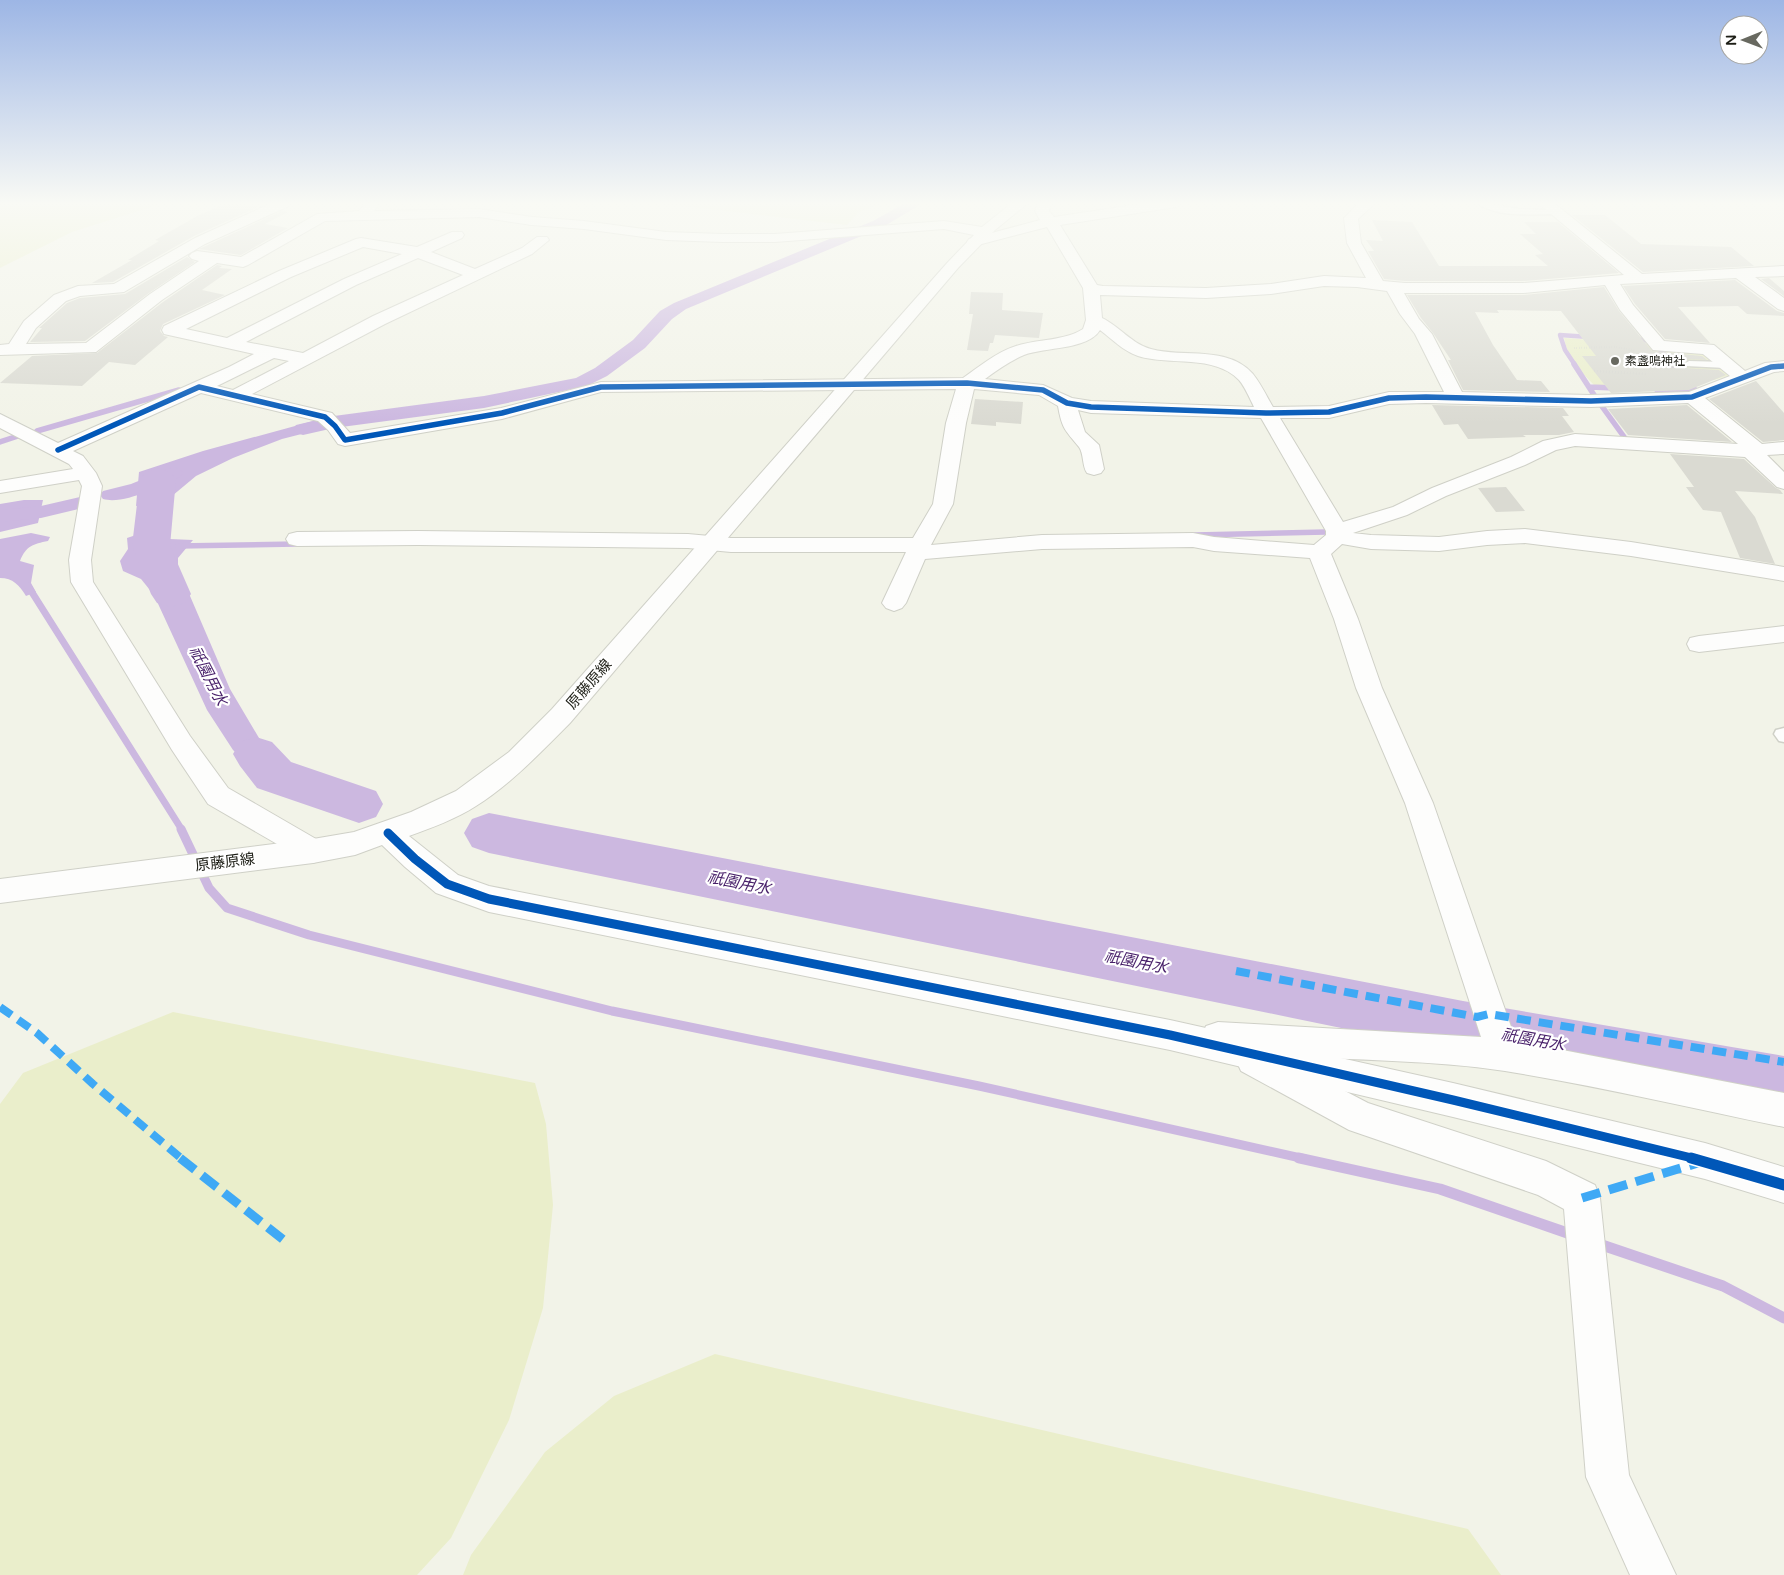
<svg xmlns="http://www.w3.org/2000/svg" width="1784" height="1575" viewBox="0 0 1784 1575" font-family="'Varela Round','Noto Sans JP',sans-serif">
	<rect width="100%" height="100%" fill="#f2f3e8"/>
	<path fill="#eaeecb" d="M0,203H164L72,232L0,268Z
		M657,203H883L859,212L847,225Z
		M1564,338L1651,344L1691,391L1594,385C1581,372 1567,357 1564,338Z
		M1662,347L1706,350L1734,374L1714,380H1692Z
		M173,1012L535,1083L546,1124L553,1205L543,1308L509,1420L451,1538L417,1575H0V1104L23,1073Z
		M715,1354L1468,1529L1501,1575H463L471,1555L545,1452L614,1396Z"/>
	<path fill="#ccb8e0" d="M317,420L325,428L282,439L233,458L196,476L166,501L136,506L139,472L203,451Z
		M24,500H43L38,523L0,532V504Z
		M158,531L169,539L193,540L178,558V568L230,689L259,738L286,763L324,774L300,794L285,793L263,779L233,750L207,710L154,595L141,579L123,571L120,561L128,549L127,538L139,534Z
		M31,533L50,537L48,541C33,544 26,546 20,561L34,565L31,583L36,592L26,596C19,585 13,578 0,578V539Z"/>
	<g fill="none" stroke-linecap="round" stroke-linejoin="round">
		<path stroke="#ccb8e0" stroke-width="4.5" d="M1633,339L1652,341L1674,365
			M1575,365L1565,350L1560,335L1589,337"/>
		<path stroke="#ccb8e0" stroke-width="5.5" d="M1574,364L1596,398
			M1590,387L1615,388
			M1657,390L1697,392L1672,364
			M1601,405L1627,441
			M37,431L179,390
			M0,442L18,436
			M1195,535L1326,532
			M178,546L297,544"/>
		<path stroke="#ccb8e0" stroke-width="7" d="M28,586L182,830"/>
		<path stroke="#ccb8e0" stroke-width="9" d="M181,829L209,888L227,908L309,935L612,1011L979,1086L1305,1159"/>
		<path stroke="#ccb8e0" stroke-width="11" d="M1299,1158L1440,1189L1576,1236
			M1596,1243L1723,1286L1784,1318"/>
		<path fill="#ccb8e0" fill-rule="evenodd" d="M905,203H923L883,227L686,309L672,319L645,348L607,376L587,386L484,408L334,428L303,435L296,433L293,429L296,425L334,416L484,396L576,378L595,368L633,340L660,311L674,303L873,221Z
			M173,467L180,469L183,473L180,477C160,486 124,505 103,499L100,495L103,491L131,484Z
			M80,497L87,499L90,503L87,507L41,518L0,522V510L41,506Z"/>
		<path fill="#ccb8e0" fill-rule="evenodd" d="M158,468L170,472L176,479L170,546L191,594L185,603L171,607L157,603L151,594L132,546L140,479L146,472Z
			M256,737L272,742L291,762L376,791L383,804L376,817L359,823L257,788L240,766L233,754L240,742Z
			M489,813L1463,1001L1784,1056V1112L1463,1053L489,853L472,847L464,833L472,819Z"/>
	</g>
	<path fill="#dadad2" d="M228,203L258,207L194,236L113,282L92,283L132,260H128L159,241L155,240L199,215Z
		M282,211L288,212L265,224L288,228L241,255L199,249Z
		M1572,215H1605L1641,244L1731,247L1754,266L1643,272Z
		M1372,220L1412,222L1439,266H1548L1535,255L1543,254L1520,234H1536L1524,222H1558L1619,273L1523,281H1405L1384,279L1368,251H1374L1366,240L1383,241Z
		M187,257L195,262L149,293L85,341L30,342L42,328H39L67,303L80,298L125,294Z
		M217,265L222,266L219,268L232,269L202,290L225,295L163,324L160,331L164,336L168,337L135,365L109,362L82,386L0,383L32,356L97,353L163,302Z
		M1769,278L1784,291V296L1761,279Z
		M1735,280L1777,311L1784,313V316L1747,314L1738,306L1678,307L1710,343L1665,339L1635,304L1623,286Z
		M1604,287L1619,311L1652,351L1702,356L1707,360L1689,359L1683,363L1676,358H1657L1652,360L1653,366L1676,368L1682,364L1686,368L1719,370L1726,375L1689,390L1611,393L1582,356H1596L1561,311L1497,310L1499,313L1475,312L1493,345L1517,380L1541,381L1550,392L1463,390L1448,360H1451L1433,333L1421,318L1407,295H1523Z
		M971,292L1003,293L1002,310L1043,313L1039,338L995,335L993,343H990L988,351L967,350L973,314H969Z
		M1756,381L1784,413V440L1763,442L1709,399Z
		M975,399L1023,402L1021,424L996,422V426L971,424Z
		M1432,405L1563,408L1569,416H1562L1574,432L1559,435H1523L1526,437L1468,439L1458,424L1444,425Z
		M1687,405L1732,442L1628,435L1608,409Z
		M1670,454L1744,459L1776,488L1780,490L1783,494L1735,491L1755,517L1775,564L1740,558L1721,512L1703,510L1686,487H1694Z
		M1506,487L1525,511L1496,512L1478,488Z"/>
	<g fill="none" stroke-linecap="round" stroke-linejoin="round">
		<defs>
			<path id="lane" d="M1477,203H1488L1518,209L1556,210L1560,212L1556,214C1532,214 1498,218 1477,203Z
				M1657,360H1676L1681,363L1676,366L1654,365V361Z
				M1689,361L1726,362L1731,365L1726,368L1686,366L1684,364Z
				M1784,728V742L1779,741L1774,734L1776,730Z"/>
			<path id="street" d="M272,203H291L289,206L205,244L124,292L80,296L66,301L36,328L26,344L86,343L150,294L199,261L192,259L189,256L192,253L197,251L241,257L317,214L359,211L365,203H379L374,211L479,209L532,217L537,218L539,221L537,224L532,225L479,217L325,221L248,265L243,267L217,263L162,300L96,352L0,355V345L9,344L24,321L54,295L78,286L114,284L195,238Z
				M1038,203H1052L1049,211L1054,217L1147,203H1183L1176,207L1060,225L1097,285L1103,286L1206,288L1271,284L1324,276L1366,278L1347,243L1344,218L1359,203H1375L1358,219L1361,243L1383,281L1405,283H1523L1624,275L1538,203H1554L1642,274L1784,266V276L1755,277L1784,298V311L1778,309L1736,278L1620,284L1633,305L1664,341L1714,345L1745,371L1765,363L1784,361V371L1774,372L1705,398L1762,444L1784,442V454L1767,455L1784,472V489L1777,487L1745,457L1575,446L1556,450L1525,465L1446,496L1407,515L1353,533L1371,535L1439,537L1487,531L1525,529L1631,542L1784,567V581L1631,556L1525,543L1487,545L1439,551L1371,549L1342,544L1331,554L1358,619L1382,688L1433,803L1516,1041L1784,1093V1127C1691,1108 1599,1086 1505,1071C1431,1060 1353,1060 1278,1056L1368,1103L1546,1161L1595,1185L1600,1198L1629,1475L1676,1575H1630L1586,1477L1564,1209L1538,1195L1349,1130L1241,1071L1236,1060L1239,1054L1218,1052L1206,1048L1201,1037L1206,1026L1218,1022L1481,1037L1405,803L1356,688L1334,619L1310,558L1214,551L1193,547L1042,549L925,559L906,603L902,608L894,611L886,608L882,603L906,552H731L688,548L418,545L297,546L289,544L286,539L289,534L297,532L418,531L688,534L731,538H913L933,504L946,423L956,389L601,392L502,419L345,446L338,444L328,430L318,421L201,393L73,451L83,456L96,473L102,486L91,560L93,582L190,736L228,788L323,843L327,851L323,859L313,863L303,859L208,804L172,750L71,582L69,560L82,486L79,480L0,493V481L73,469L69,464L0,428V414L58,443L229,367L254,354L164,334L162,330L164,326L279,271L356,239L361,238L417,247L452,232H462L464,235L462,238L431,252L475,269L522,248L537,237H547L549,240L532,254L385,324L252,394L332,413L350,433L501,408L601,382L963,378C980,366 997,352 1016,346C1038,339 1064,341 1083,329L1086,320L1083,288L1047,227L974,246L969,245L967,242L969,239L1040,220L1035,211ZM363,247L402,254L344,279L227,338L186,329L291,277ZM418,258L463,275L373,316L303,353L246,342L356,285ZM1605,285L1620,310L1653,350L1703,354L1730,376L1689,392L1591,395L1462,392L1432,334L1419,319L1404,293H1523ZM1324,286L1357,287L1387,291L1400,314L1415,334L1444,392H1389L1329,406L1273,407C1267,397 1261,384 1253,374C1228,345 1184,358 1151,349C1132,344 1119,326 1102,318L1100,295L1206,298L1271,294ZM1100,330C1112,339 1123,351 1138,356C1170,366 1214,354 1239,380C1245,387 1250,399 1254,407L1091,401L1072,398L1043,385L985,379C997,370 1010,361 1024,355C1045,347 1088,350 1100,330ZM274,358L289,361L233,390L217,386ZM974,389L1039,395L1058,406C1062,429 1065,430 1079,447C1084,454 1082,466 1087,473L1094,475L1101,473L1104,469L1099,445L1085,432L1078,410L1091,413L1261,418L1326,531V535L1314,545L1214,537L1193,533L1042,535L931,545L953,504L966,423ZM1426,403L1591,407L1688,403L1738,444L1575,434L1543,441L1511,457L1432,488L1393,507L1343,522L1280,418H1329L1389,404Z
				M1784,626V642L1699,652L1690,650L1687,644L1690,638L1699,636Z"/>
			<path id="secondary" d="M1012,203H1028L995,230L958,268L570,723C541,752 511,784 476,806C456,819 431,828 409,836L458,875L489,886L1170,1020L1453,1083L1705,1143L1784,1167V1203L1705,1179L1453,1117L1170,1050L489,912L436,893L405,867L382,845L355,855L313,863L0,903V879L313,839L354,832L411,812L456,791L509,752L552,709L948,262L974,235L944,229L775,242H722L666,240L584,229L532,225L527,224L525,221L527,218L532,217L584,221L666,232L722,234H775L944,221L982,227Z"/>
		</defs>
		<use href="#lane" stroke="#cfd0c7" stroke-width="3"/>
		<use href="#street" stroke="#cfd0c7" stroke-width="2"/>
		<use href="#secondary" stroke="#cfd0c7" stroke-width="2"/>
		<path stroke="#d3d4d0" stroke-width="2" stroke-dasharray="0.5 2" stroke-linecap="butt" d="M1574,348L1615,347L1634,350"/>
		<path stroke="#d3d4d0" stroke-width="2.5" stroke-dasharray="0.5 2.5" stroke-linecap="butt" d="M1594,371L1646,374"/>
		<use href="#lane" fill="#fdfdfc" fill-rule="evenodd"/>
		<use href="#street" fill="#fdfdfc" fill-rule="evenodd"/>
		<use href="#secondary" fill="#fdfdfc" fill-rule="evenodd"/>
		<path stroke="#3fa9f5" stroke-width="8" stroke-dasharray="14 8" stroke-linecap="butt" d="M1236,971L1477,1017L1489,1014L1784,1062
			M0,1007L37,1033L93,1084L182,1159"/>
		<path stroke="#3fa9f5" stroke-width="9" stroke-dasharray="19 9" stroke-linecap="butt" d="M180,1158L285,1241
			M1582,1198L1701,1162"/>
		<defs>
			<path id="cycleway-far2" d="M58,450L199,387L325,417L335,426L345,440L502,413L601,387L967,383L1043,390L1067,403L1091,407L1266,413L1329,412L1389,398L1426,397L1591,401L1692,397L1771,367L1784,366"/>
			<path id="cycleway-far1" d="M388,833L415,859L447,884L489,899L1170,1035L1453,1100L1696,1159"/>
			<path id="cycleway" d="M1691,1158L1784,1185"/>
		</defs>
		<use href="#cycleway-far2" stroke="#fff" stroke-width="8"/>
		<use href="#cycleway-far1" stroke="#fff" stroke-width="12"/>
		<use href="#cycleway" stroke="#fff" stroke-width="14"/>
		<use href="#cycleway-far2" stroke="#0057b8" stroke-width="5.5"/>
		<use href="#cycleway-far1" stroke="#0057b8" stroke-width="9"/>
		<use href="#cycleway" stroke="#0057b8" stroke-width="11"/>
	</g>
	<linearGradient id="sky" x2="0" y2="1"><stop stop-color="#9db6e5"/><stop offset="0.48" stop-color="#f9faf5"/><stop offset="1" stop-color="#f9faf5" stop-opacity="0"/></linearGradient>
	<rect width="1784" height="424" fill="url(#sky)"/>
	<circle fill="#686960" stroke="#fff" stroke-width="2" cx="1615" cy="361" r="5"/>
	<g text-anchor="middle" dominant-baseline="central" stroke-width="4.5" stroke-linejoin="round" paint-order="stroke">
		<g font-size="12" fill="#1d1e16" stroke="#fff" text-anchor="start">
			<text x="1625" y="361">素盞鳴神社</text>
		</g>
		<g font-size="15" fill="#1d1e16" stroke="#fff">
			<text transform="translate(589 684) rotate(-49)">原藤原線</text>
			<text transform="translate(225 862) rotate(-7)">原藤原線</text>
		</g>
		<g font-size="16" font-style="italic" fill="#471f69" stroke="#fff">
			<text transform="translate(208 676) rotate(63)">祇園用水</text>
			<text transform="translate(739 883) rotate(11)">祇園用水</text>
			<text transform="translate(1136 962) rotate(11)">祇園用水</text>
			<text transform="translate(1533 1040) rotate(10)">祇園用水</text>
		</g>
	</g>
	<g transform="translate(1744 40) rotate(269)"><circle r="24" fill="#ffffff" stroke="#a5a5a2"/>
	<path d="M0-4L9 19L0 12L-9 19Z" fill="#686960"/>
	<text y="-8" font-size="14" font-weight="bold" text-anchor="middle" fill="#1d1e16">N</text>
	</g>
</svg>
